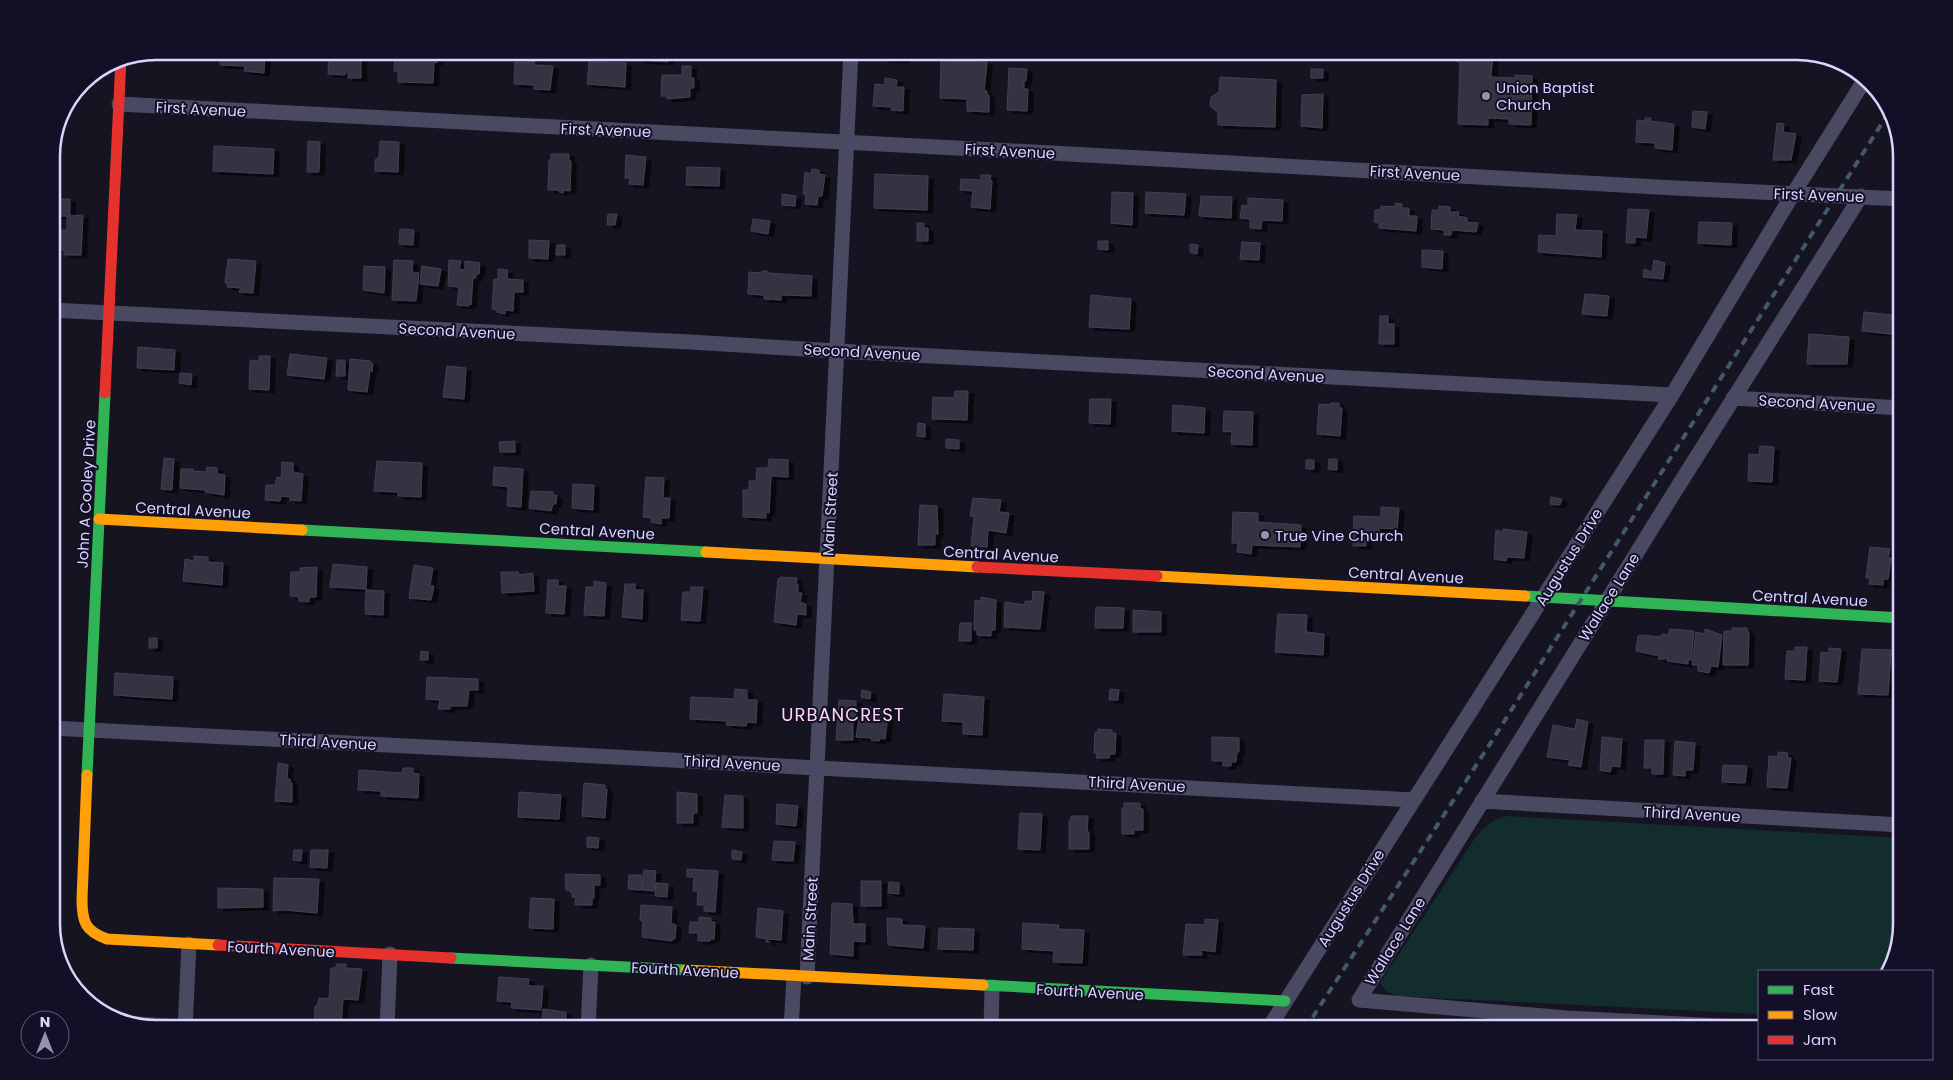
<svg xmlns="http://www.w3.org/2000/svg" width="1953" height="1080" viewBox="0 0 1953 1080" font-family="Poppins,sans-serif">
	<defs>
		<filter id="shadow"><feDropShadow dx="5.5" dy="3" stdDeviation="0" flood-color="#0009"/></filter>
	</defs>
	<rect width="100%" height="100%" fill="#161421"/>
	<path fill="#132c2d" d="M1506,816L1902,838V924L1891,971H1759V1014L1397,996L1386,991L1380,983L1473,841C1483,828 1490,820 1506,816Z"/>
	<path fill="#343243" stroke="#433f54" filter="url(#shadow)" d="M220,51H265L264,73L244,71L245,66L220,65Z
		M329,51H361V78H348V72H345V75L328,74Z
		M395,51H437V63L434,62L433,83L398,82V71H394Z
		M641,51H669L668,62L640,60Z
		M882,51H904V60L882,59Z
		M1454,51H1493L1491,77L1515,78V75L1532,76L1531,125L1509,124V119L1488,118V125L1458,124L1460,63L1453,60Z
		M528,61H535L534,65L553,66L550,90L534,89V85L514,84L515,62L528,63Z
		M941,61L987,62L984,91H987V95H989V112L967,111V99L940,98Z
		M589,62L626,63L625,87L587,84Z
		M682,66H691V78H694V88H690V97L667,99V96H661L662,75H682Z
		M1009,68L1027,69L1026,81H1024V89H1028L1027,111L1007,110Z
		M1311,69H1323V78H1311Z
		M1220,77L1276,80L1275,127L1218,125V113L1210,106L1211,97L1219,92Z
		M885,78L897,80L896,87H904L903,111L891,110V107L873,106L875,84L885,85Z
		M1323,94L1322,128L1301,126L1302,95Z
		M1693,111L1707,112L1705,129L1692,127Z
		M1645,118H1651L1650,121L1674,124L1672,150L1655,148V143L1636,142L1637,120L1645,121Z
		M1777,123L1784,124L1783,132L1796,134L1791,160H1773Z
		M308,141L320,142L319,172H307Z
		M380,141L399,142L398,172L375,171V160L379,157Z
		M214,146L274,149L273,174L213,171Z
		M551,154H569V161H571L570,191L563,190V193L559,192V190H548L549,160H551Z
		M626,155L646,157L643,185L629,184L630,178H625Z
		M687,167L720,168L719,186L686,185Z
		M812,169L819,170V174L825,175L822,196H818L817,205L805,204L806,194H803L805,172L811,174Z
		M875,174L928,176L927,210L874,208Z
		M981,175H991L990,180L992,181L990,209L971,207L973,191L960,190L961,179L981,180Z
		M1112,192L1133,193L1132,225L1111,223Z
		M1146,192L1186,194L1184,215L1145,213Z
		M782,194L796,196L795,206L782,205Z
		M1201,196L1232,197L1231,218L1199,216Z
		M1248,198L1283,200L1282,221L1262,220L1261,229L1250,228V219L1240,218L1242,205L1248,206Z
		M52,199H70V216L83,215L81,255H64V250H59V230H67V216H52Z
		M1395,203L1402,204V208H1409V216H1417L1416,231L1379,228V223L1374,222L1375,210H1380L1381,206L1395,207Z
		M1439,206L1450,207V212H1459L1458,216L1467,218V222L1478,223L1476,232L1452,230L1451,235H1444V230L1431,229L1432,210H1439Z
		M1628,209L1649,210L1646,238L1635,237V243H1626Z
		M608,214H617L615,225H607Z
		M1557,214L1577,215L1575,230L1602,231L1601,257L1538,252L1539,235L1556,236Z
		M753,219L770,221L768,234L751,231Z
		M1699,222L1732,223L1731,245L1698,243Z
		M917,223H924V228H928V241H917Z
		M400,229L414,230L413,245L399,244Z
		M529,240L549,241L548,259L529,258Z
		M1098,241H1108V250L1098,249Z
		M1242,242L1260,243L1259,260L1240,259Z
		M1190,244L1198,245L1197,254L1190,252Z
		M557,245H565V255H556Z
		M1422,250L1443,251L1442,269L1422,267Z
		M228,259L256,261L253,293L239,292L241,288L227,287L228,283H225Z
		M394,260L413,261L412,272L419,273L416,301L392,300Z
		M449,260L461,261L459,269L465,270V261L480,263L479,274H476V278H473L471,305L469,303V306L457,305L459,287L448,286Z
		M1654,260L1665,263L1663,279L1643,277L1644,269L1652,272Z
		M364,266L385,267L384,293L363,290Z
		M422,266L441,269L438,286L420,284Z
		M498,269L508,270L507,279L523,280V292H514L513,311L505,310V314L497,312L498,310L492,309L494,279L498,280Z
		M762,271H768V273L812,276L811,296L781,295V300L764,299V295L748,294L749,272L762,273Z
		M1585,294L1609,296L1607,316L1582,314Z
		M1091,295L1131,299L1129,329L1089,327Z
		M1864,312L1901,316L1900,335L1862,331Z
		M1380,316H1388V324H1394V344H1379Z
		M1809,334L1849,337L1847,364H1807Z
		M138,347L175,350L174,370L137,368Z
		M290,354L327,358L324,379L287,375Z
		M259,356H270L269,390L249,389L250,360L259,361Z
		M350,359L370,361L373,364L372,372L370,370L367,392L348,390Z
		M337,360H345V376H336Z
		M447,366L466,368L464,399L443,397Z
		M180,373L192,374L191,385L179,383Z
		M955,391H968L967,420L932,419L933,397L954,398Z
		M1090,399H1111L1110,424L1089,423Z
		M1330,403H1339V408H1342L1340,436L1317,434L1319,404L1330,405Z
		M1173,405L1205,408L1204,433L1172,431Z
		M1224,411L1253,412L1252,445L1231,444L1232,432L1223,431Z
		M918,423L925,424V437L917,436Z
		M946,439L959,440V449L946,448Z
		M515,441V452H500L499,442Z
		M1760,446L1774,447L1772,482L1748,481L1749,454L1759,455Z
		M164,458L174,459L172,490L161,489Z
		M769,459L788,460V477L771,476L769,513L766,512V518L743,517V490H749V481H756L757,468H768Z
		M1329,459H1337V470L1328,469Z
		M1306,460H1314V469H1306Z
		M377,461L422,463L421,497L398,496V492L374,491Z
		M282,462L293,463V472L303,474L301,501L290,500V497L281,496L280,501L265,500L266,485H275L277,477L281,478Z
		M207,467L217,468V474L225,475L224,495L205,492V490L180,488L181,469H193V471L206,472Z
		M494,467L523,469L521,507L507,506L508,487L493,485Z
		M646,477L664,478L663,498H670L669,518H661V524L651,522V518L643,517Z
		M573,484L594,485L593,510L572,508Z
		M531,491L553,492V495H557L556,504H553L551,511L529,508Z
		M1551,497L1562,499L1560,505L1550,504Z
		M973,498L1001,500L999,512L1009,513L1006,533L988,530L987,547L971,546L974,516H970Z
		M920,505L937,506L938,534H935V545H918Z
		M1381,507L1399,508L1397,529L1379,528V539H1366V546H1353L1354,516L1381,517Z
		M1233,512L1258,513V522L1301,525L1300,547L1252,545L1251,554L1237,552L1238,543H1232Z
		M1503,529L1527,532L1524,558L1507,557L1506,561L1494,559L1496,530L1503,532Z
		M1870,547L1890,549L1888,558H1891L1888,579H1883V585L1869,584L1870,578H1866Z
		M194,556L208,557V562L223,563L222,585L183,581L185,559L194,561Z
		M333,564L367,567L366,589L330,587Z
		M414,565L433,568L430,586H434L431,600L409,598Z
		M317,567L316,597H309V602L299,601V597L290,596L291,572H300V568Z
		M501,572H518L519,575L533,573L534,591L502,593Z
		M781,577L797,578L796,584H798V593H802L800,602L806,604V615L797,614L796,625L774,622L778,579Z
		M548,580H558V586H566L564,614L546,613Z
		M594,581L606,583L604,616L584,615L586,587H594Z
		M625,584H635V590H643L642,619L622,617Z
		M691,587H703L700,621L681,620L683,592H691Z
		M366,590L384,591L383,615L365,614Z
		M1033,591L1044,592L1040,629L1004,627L1005,602L1025,605V601H1032Z
		M981,597L996,600L995,630H991V636L977,635V630H974L975,600L981,601Z
		M1096,607L1124,608L1123,628H1095Z
		M1133,610L1161,612V632H1133Z
		M1278,614L1307,615L1306,632L1324,634L1323,655L1275,652Z
		M960,623H971V641H959Z
		M1732,628H1747V631L1749,632L1748,665H1723L1724,631H1732Z
		M1670,629L1694,631L1691,660H1688V664L1667,661V657H1665V659H1658L1659,656L1636,651L1638,636L1644,635L1660,637L1662,634L1668,635Z
		M1705,629L1722,635L1718,667L1711,666L1709,673L1698,671V665H1692L1696,632L1705,634Z
		M149,638H157V648H149Z
		M1795,647H1807L1805,680L1785,679L1787,651H1795Z
		M1829,648L1841,649L1837,682L1819,681L1821,652L1829,653Z
		M1862,649L1891,650L1888,695L1858,694Z
		M421,651L428,652V660H420Z
		M115,673L173,677L172,699L114,695Z
		M427,677L478,679V690H469L467,706H450V709H438L440,700L426,699Z
		M735,689L747,690V700H757L756,723L747,722L746,726L726,725L727,721L690,719L691,697L734,699Z
		M1110,689L1119,690L1118,700H1109Z
		M862,690L871,692L870,699L861,697Z
		M944,694L984,697L982,735L963,734V722L942,721Z
		M839,700L856,701V719H853V740H836Z
		M869,707L889,709L885,739L881,738L879,741L871,740V738L856,737L859,719L868,721Z
		M1577,719L1588,722L1581,767L1568,765L1570,760L1547,757L1553,725L1575,729Z
		M1098,729L1112,730V733H1116L1115,754H1110L1109,758H1096L1097,753H1094L1095,732H1098Z
		M1212,737L1239,738V752H1237L1236,762H1231V766H1223V761H1212Z
		M1602,737L1622,739L1620,767L1612,766L1610,772L1600,770Z
		M1645,740H1664L1663,774H1652V768H1644Z
		M1675,741L1695,743L1693,770H1685V776L1673,775Z
		M1778,752L1788,753L1787,757L1791,758L1787,788L1767,787L1769,756L1778,757Z
		M278,763L288,765L287,779H290V782L292,783V802L275,801Z
		M1723,765L1747,766L1745,783L1722,782Z
		M403,768H413V773L419,774L418,798L381,796V791L358,790L359,770L402,773Z
		M584,783L605,785V789H607L605,818L582,816Z
		M519,792L561,795L559,819L518,817Z
		M677,792L697,794V813H693V823H677Z
		M725,795L743,796V828L722,827Z
		M1124,803H1140V809H1143V830H1134V834H1122V808H1124Z
		M777,804L798,806L796,826L776,824Z
		M1020,813L1042,814L1040,850L1018,849Z
		M1071,816H1088L1087,832H1089V849H1069V820H1071Z
		M587,837L599,838L598,848L587,847Z
		M774,841L795,842L793,861L772,860Z
		M294,850H302L301,861L293,860Z
		M311,850H328L327,868L310,867Z
		M732,850L742,852L741,860L732,859Z
		M687,869L718,871L715,912L704,911V905H697L698,891H693L694,877H687Z
		M644,870L656,871L654,891L642,890Z
		M565,874L600,875V885H594V898H592V905H575L576,897H572V892H570V890H566Z
		M629,875H642L641,890L628,889Z
		M274,878L319,879L317,913L284,910L273,911Z
		M861,881H881V906H861Z
		M889,882L899,883V894L888,893Z
		M656,883L668,884L667,897L655,896Z
		M218,888L263,889V907L218,908Z
		M531,898L554,899L553,929L529,928Z
		M832,903L852,904L853,924H865V942L853,941V956L830,954Z
		M641,905L672,907L671,923L676,925L675,939H672V941L642,937L643,921L640,920Z
		M758,908L783,911L781,940L767,939V941L770,942H766V939L756,937Z
		M699,917L711,918V922H715L714,939H710V941H698V933H689L690,922H699Z
		M887,918L902,919V925L925,926L923,948L888,945Z
		M1205,919L1218,920L1215,952L1201,950L1202,955H1183L1186,924L1205,925Z
		M1023,923L1059,925L1058,929L1084,930L1082,963L1053,962L1054,951L1022,949Z
		M939,928L974,929L973,950L938,949Z
		M337,964H346V968L362,969L358,1000L343,999L341,1026L365,1027V1029H314L315,1006H317L319,998L329,999L331,968H335Z
		M499,977L529,979L528,986H543L541,1010L511,1008L512,1002L497,1001Z
		M543,1009L566,1012V1029H542Z
		M106,1015L170,1019L169,1029H156L109,1018Z"/>
	<g fill="none" stroke-linecap="round" stroke-linejoin="round">
		<path stroke="#4a4962" stroke-width="15" d="M119,104L1034,152L1675,188L1902,199
			M51,310L690,342L837,351L1672,395
			M1733,398L1902,408
			M51,728L485,750L1413,800
			M1482,801L1902,825
			M807,977L851,51
			M1759,1028L1567,1018L1359,1000L1672,496L1861,196
			M185,1029L189,944
			M387,1029L390,954
			M588,1029L591,965
			M791,1029L794,977
			M991,1029L992,987
			M1268,1029L1672,395L1793,194L1864,81"/>
		<path stroke="#30b455" stroke-width="11" d="M302,530L706,552
			M1525,596L1902,618
			M87,775L105,393
			M451,958L686,970
			M983,985L1285,1001"/>
		<path stroke="#ff9f0a" stroke-width="11" d="M99,519L302,530
			M706,552L977,567
			M1157,576L1525,596
			M87,775L82,899C82,922 85,931 107,939L218,945
			M686,970L983,985"/>
		<path stroke="#e5322d" stroke-width="11" d="M105,393L121,58
			M977,567L1157,576
			M218,945L451,958"/>
		<path stroke="#43596b" stroke-width="4" stroke-dasharray="8 6" stroke-linecap="butt" d="M1305,1029L1488,747L1889,112"/>
	</g>
	<g fill="#9591b1" stroke="#130f26" stroke-width="2">
		<circle cx="1486" cy="96" r="5"/>
		<circle cx="1265" cy="535" r="5"/>
	</g>
	<g text-anchor="middle" dominant-baseline="central" stroke-width="4" stroke-linejoin="round" paint-order="stroke">
		<g font-size="15" fill="#d9d4ff" stroke="#130f26" text-anchor="start">
			<text x="1496" y="87">Union Baptist<tspan x="1496" dy="17">Church</tspan></text>
			<text x="1275" y="535">True Vine Church</text>
		</g>
		<g font-size="15" fill="#d9d4ff" stroke="#130f26">
			<text transform="translate(201 109) rotate(3)">First Avenue</text>
			<text transform="translate(606 130) rotate(2)">First Avenue</text>
			<text transform="translate(1010 151) rotate(3)">First Avenue</text>
			<text transform="translate(1415 173) rotate(3)">First Avenue</text>
			<text transform="translate(1819 195) rotate(2)">First Avenue</text>
			<text transform="translate(457 331) rotate(3)">Second Avenue</text>
			<text transform="translate(862 352) rotate(3)">Second Avenue</text>
			<text transform="translate(1266 374) rotate(3)">Second Avenue</text>
			<text transform="translate(1817 403) rotate(3)">Second Avenue</text>
			<text transform="translate(86 494) rotate(-87)">John A Cooley Drive</text>
			<text transform="translate(193 510) rotate(3)">Central Avenue</text>
			<text transform="translate(830 514) rotate(-87)">Main Street</text>
			<text transform="translate(597 531) rotate(3)">Central Avenue</text>
			<text transform="translate(1001 554) rotate(3)">Central Avenue</text>
			<text transform="translate(1569 557) rotate(-58)">Augustus Drive</text>
			<text transform="translate(1406 575) rotate(3)">Central Avenue</text>
			<text transform="translate(1609 597) rotate(-58)">Wallace Lane</text>
			<text transform="translate(1810 598) rotate(3)">Central Avenue</text>
			<text transform="translate(328 742) rotate(3)">Third Avenue</text>
			<text transform="translate(732 763) rotate(3)">Third Avenue</text>
			<text transform="translate(1137 784) rotate(3)">Third Avenue</text>
			<text transform="translate(1692 814) rotate(3)">Third Avenue</text>
			<text transform="translate(1351 898) rotate(-58)">Augustus Drive</text>
			<text transform="translate(810 919) rotate(-87)">Main Street</text>
			<text transform="translate(1395 941) rotate(-58)">Wallace Lane</text>
			<text transform="translate(281 949) rotate(3)">Fourth Avenue</text>
			<text transform="translate(685 970) rotate(3)">Fourth Avenue</text>
			<text transform="translate(1090 992) rotate(3)">Fourth Avenue</text>
		</g>
		<g font-size="18" letter-spacing="1" fill="#ffd6f0" stroke="#130f26">
			<text x="843" y="714">URBANCREST</text>
		</g>
	</g>
	<path d="M0 0H1953V1080H0ZM156 60H1797A96 96 0 0 1 1893 156V924A96 96 0 0 1 1797 1020H156A96 96 0 0 1 60 924V156A96 96 0 0 1 156 60Z" fill="#130f26" fill-rule="evenodd"/>
	<path fill="none" stroke="#d9d4ff" stroke-width="2.5" d="M156 60H1797A96 96 0 0 1 1893 156V924A96 96 0 0 1 1797 1020H156A96 96 0 0 1 60 924V156A96 96 0 0 1 156 60Z"/>
	<rect x="1758" y="970" width="175" height="90" fill="#130f26" stroke="#625e7d"/>
	<rect x="1768" y="986" width="25" height="8" fill="#30b455" stroke="#625e7d"/>
	<text x="1803" y="995" font-size="15" fill="#d9d4ff">Fast</text>
	<rect x="1768" y="1011" width="25" height="8" fill="#ff9f0a" stroke="#625e7d"/>
	<text x="1803" y="1020" font-size="15" fill="#d9d4ff">Slow</text>
	<rect x="1768" y="1036" width="25" height="8" fill="#e5322d" stroke="#625e7d"/>
	<text x="1803" y="1045" font-size="15" fill="#d9d4ff">Jam</text>
	<g transform="translate(45 1035)"><circle r="24" fill="#130f26" stroke="#625e7d"/>
	<path d="M0-4L9 19L0 12L-9 19Z" fill="#9591b1"/>
	<text y="-8" font-size="14" font-weight="bold" text-anchor="middle" fill="#d9d4ff">N</text>
	</g>
</svg>
